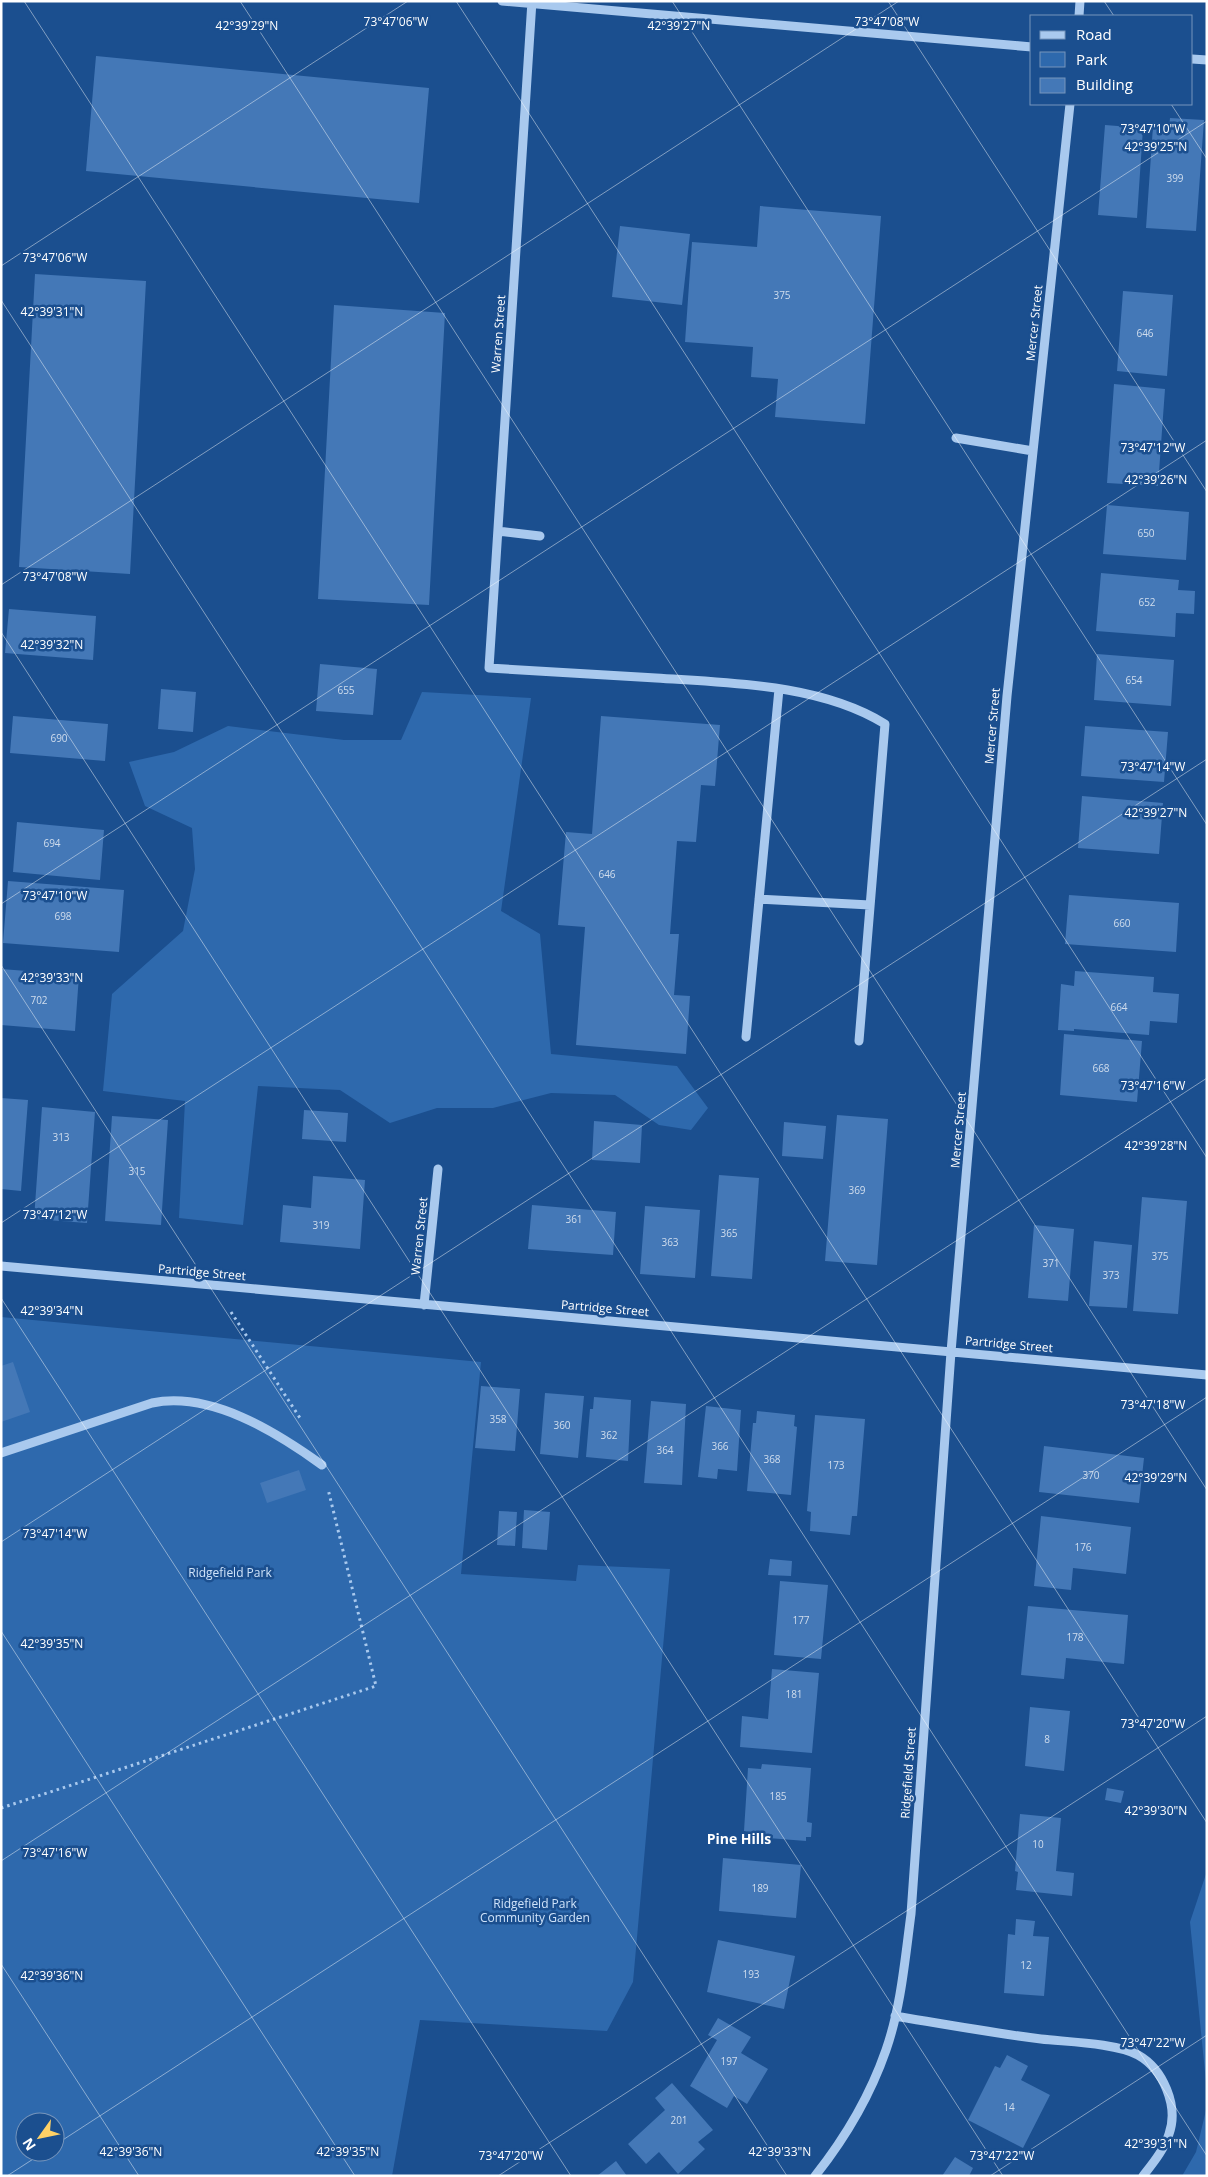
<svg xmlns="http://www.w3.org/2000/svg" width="1208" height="2177" viewBox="0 0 1208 2177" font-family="'Open Sans',sans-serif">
	<rect width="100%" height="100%" fill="#1b4f8f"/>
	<path fill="#2e69ad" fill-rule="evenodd" d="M422,692L531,698L501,911L540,934L551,1054L677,1066L708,1108L691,1130L659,1125L615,1095L551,1093L493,1108H437L390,1123L340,1090L258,1086L243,1225L179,1218L185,1101L103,1091L112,994L183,931L195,869L192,828L145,806L129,762L174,752L228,726L344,740H401Z
		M1,1317L481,1362L461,1574L576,1581L578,1565L670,1569L633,1982L607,2031L420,2020L392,2176H1ZM25,2122H55V2152H25Z
		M1207,1871V2092L1190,1922Z
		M1207,2106V2176H1182L1196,2152Z"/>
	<path fill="#4478b7" d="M96,56L429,88L419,203L86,171Z
		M1170,118L1204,120L1196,231L1146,228L1153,126L1169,128Z
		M1105,125L1143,128L1137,218L1098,215Z
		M760,206L881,216L865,424L775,417L778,379L751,377L753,347L685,342L692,242L757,247Z
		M620,226L690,234L682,305L612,297Z
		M35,274L146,281L130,574L19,567Z
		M1123,291L1173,295L1167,376L1117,371Z
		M334,305L445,313L429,605L318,599Z
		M1114,384L1165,389L1158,486L1107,483Z
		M1107,505L1189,512L1186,560L1103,554Z
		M1101,573L1179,580L1178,590L1195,591L1194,614L1176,613L1175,637L1096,631Z
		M9,609L96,616L93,660L5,653Z
		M1097,654L1174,660L1171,706L1094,700Z
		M320,664L377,669L373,715L316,711Z
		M161,689L196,692L193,732L158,729Z
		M13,716L108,724L105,761L10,753Z
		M601,716L720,725L715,786L701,785L696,842L677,841L670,934H679L674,995L690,996L686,1054L576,1045L585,927L558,925L566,832L592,834Z
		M1085,726L1168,732L1164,782L1081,776Z
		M1082,796L1163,803L1159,854L1078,848Z
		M17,822L104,830L100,880L13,872Z
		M8,881L124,890L119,952L3,943Z
		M1069,895L1179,903L1176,952L1065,944Z
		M1,969L79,975L75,1031L1,1025Z
		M1075,971L1154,977L1153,992L1179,994L1177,1023L1150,1021L1149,1035L1074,1029V1031L1058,1030L1061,984L1074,986Z
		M1064,1034L1142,1041L1137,1102L1060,1095Z
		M1,1098L28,1100L21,1191L1,1189Z
		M42,1107L95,1112L87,1223L34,1219Z
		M304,1110L348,1113L346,1142L302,1139Z
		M837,1115L888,1119L877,1265L825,1261Z
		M112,1116L168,1120L161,1225L105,1221Z
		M594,1121L642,1125L640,1163L592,1160Z
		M784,1122L826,1126L823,1159L782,1156Z
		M719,1175L759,1178L752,1279L711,1276Z
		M313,1176L365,1180L360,1249L280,1242L283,1205L311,1208Z
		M1142,1197L1187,1201L1178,1314L1133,1311Z
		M532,1205L616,1212L613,1255L528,1249Z
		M645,1206L700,1210L695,1278L640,1274Z
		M1034,1225L1074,1229L1068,1301L1028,1298Z
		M1094,1241L1132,1245L1127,1308L1089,1306Z
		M13,1362L30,1412L1,1422V1366Z
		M481,1386L520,1389L515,1451L475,1448Z
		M545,1393L584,1396L578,1458L540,1454Z
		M594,1397L631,1400L628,1461L586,1457L590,1409H593Z
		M651,1401L686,1404L682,1485L644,1483Z
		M706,1406L741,1410L737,1471L718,1469L717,1479L698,1477Z
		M757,1411L795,1415L794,1426L797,1427L791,1495L747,1491L753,1423H756Z
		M815,1415L865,1419L857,1516H852L850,1535L810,1531L811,1512L807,1511Z
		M1044,1446L1144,1458L1139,1503L1039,1492Z
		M299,1470L306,1490L267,1503L260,1483Z
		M524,1510L550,1512L547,1550L522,1548Z
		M499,1511L517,1512L515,1546L497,1545Z
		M1041,1516L1131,1527L1126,1574L1073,1568L1071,1590L1034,1586Z
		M770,1559L792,1561L791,1576L768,1575Z
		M780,1581L828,1585L821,1659L774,1655Z
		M1028,1606L1128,1615L1124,1664L1066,1658L1064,1679L1021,1675Z
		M772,1669L819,1673L812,1753L740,1747L742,1716L768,1719Z
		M1030,1707L1070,1711L1064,1771L1025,1766Z
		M762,1764L811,1768L807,1822L812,1823L811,1837H806V1841L756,1837V1833L744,1831L748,1768L761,1769Z
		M1107,1788L1124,1791L1121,1803L1105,1800Z
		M1020,1814L1061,1818L1056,1871L1074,1873L1072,1896L1016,1890L1018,1872L1015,1871Z
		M723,1858L801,1865L796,1918L719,1911Z
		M1016,1919L1035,1921L1033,1936L1049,1937L1044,1996L1004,1993L1008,1934L1015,1935Z
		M718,1940L795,1956L784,2009L707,1992Z
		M718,2018L751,2037L741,2053L768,2069L747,2104L734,2096L727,2108L690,2086L717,2040L708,2035Z
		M1007,2055L1028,2066L1021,2080L1050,2095L1023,2148L968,2120L995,2066L1000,2068Z
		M672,2083L713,2130L698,2142L705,2149L678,2174L659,2152L646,2164L628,2144L665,2110L655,2098Z
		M955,2157L973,2168L969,2176H942Z
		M616,2161L627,2176H597Z"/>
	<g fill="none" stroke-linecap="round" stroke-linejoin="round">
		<path stroke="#a9c9ee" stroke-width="3" stroke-dasharray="2.5 4" stroke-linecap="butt" d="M231,1312L300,1418
			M1,1808L376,1686L328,1489"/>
		<path stroke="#a9c9ee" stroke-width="9" d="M502,1L1032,47
			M532,1L489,668C544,671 600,675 656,678C730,683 821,684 885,724L859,1041
			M1079,16L1080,1
			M1192,59L1207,60
			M956,438L1033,451
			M498,531L540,536
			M759,899L870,905
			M746,1037L779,689
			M1,1266L1207,1375
			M424,1305L438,1169
			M1,1453L152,1403C211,1391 276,1432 322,1465
			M895,2016C943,2024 992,2033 1041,2039C1067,2042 1116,2043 1138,2055C1163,2069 1179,2106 1169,2134C1164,2150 1153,2163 1143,2176
			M815,2176C846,2137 870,2096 886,2050C901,2007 905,1959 911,1914L951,1352L1007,696L1070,104"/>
	</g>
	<path fill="none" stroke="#fff" stroke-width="1" stroke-opacity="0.45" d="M24,1L1207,1823M240,1L1207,1490M456,1L1207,1158M672,1L1207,825M888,1L1207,492M1104,1L1114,16M1171,104L1207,159M1,266L408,1M1,300L1207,2156M1,585L899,1M1,632L1003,2176M1,904L1207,121M1,965L787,2176M1,1223L1207,440M1,1298L571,2176M1,1542L1207,759M1,1631L355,2176M1,1861L1207,1078M1,1964L139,2176M55,2145L1207,1397M7,2176L44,2152M498,2176L1207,1716M990,2176L1207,2035"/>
	<g text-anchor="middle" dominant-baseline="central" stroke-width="5" stroke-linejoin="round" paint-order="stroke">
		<g font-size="10" fill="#d0dded">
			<text x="1175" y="178">399</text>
			<text x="782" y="295">375</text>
			<text x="1145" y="333">646</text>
			<text x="1146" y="533">650</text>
			<text x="1147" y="602">652</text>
			<text x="1134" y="680">654</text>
			<text x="346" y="690">655</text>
			<text x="59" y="738">690</text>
			<text x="52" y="843">694</text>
			<text x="607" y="874">646</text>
			<text x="63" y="916">698</text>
			<text x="1122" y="923">660</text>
			<text x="39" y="1000">702</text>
			<text x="1119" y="1007">664</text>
			<text x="1101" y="1068">668</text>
			<text x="61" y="1137">313</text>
			<text x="137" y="1171">315</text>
			<text x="857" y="1190">369</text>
			<text x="574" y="1219">361</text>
			<text x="321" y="1225">319</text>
			<text x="729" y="1233">365</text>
			<text x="670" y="1242">363</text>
			<text x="1160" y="1256">375</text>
			<text x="1051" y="1263">371</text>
			<text x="1111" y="1275">373</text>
			<text x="498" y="1419">358</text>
			<text x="562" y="1425">360</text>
			<text x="609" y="1435">362</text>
			<text x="720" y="1446">366</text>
			<text x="665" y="1450">364</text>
			<text x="772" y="1459">368</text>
			<text x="836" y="1465">173</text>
			<text x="1091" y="1475">370</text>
			<text x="1083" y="1547">176</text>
			<text x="801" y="1620">177</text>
			<text x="1075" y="1637">178</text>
			<text x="794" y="1694">181</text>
			<text x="1047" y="1739">8</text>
			<text x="778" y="1796">185</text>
			<text x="1038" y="1844">10</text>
			<text x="760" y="1888">189</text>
			<text x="1026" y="1965">12</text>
			<text x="751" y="1974">193</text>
			<text x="729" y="2061">197</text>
			<text x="1009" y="2107">14</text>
			<text x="679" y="2120">201</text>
		</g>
		<g font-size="12" fill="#fff" stroke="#1b4f8f">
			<text transform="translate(1034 323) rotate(-84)">Mercer Street</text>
			<text transform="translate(498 334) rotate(-86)">Warren Street</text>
			<text transform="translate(992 726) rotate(-85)">Mercer Street</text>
			<text transform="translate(958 1130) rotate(-85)">Mercer Street</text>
			<text transform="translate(419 1236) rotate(-84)">Warren Street</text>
			<text transform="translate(202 1272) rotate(5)">Partridge Street</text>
			<text transform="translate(605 1308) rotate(5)">Partridge Street</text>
			<text transform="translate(1009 1344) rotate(5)">Partridge Street</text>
			<text transform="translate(908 1773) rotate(-86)">Ridgefield Street</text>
		</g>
		<g font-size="12" fill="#cfe3fa" stroke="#1b4f8f">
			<text x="230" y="1572">Ridgefield Park</text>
			<text x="535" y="1903">Ridgefield Park<tspan x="535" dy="14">Community Garden</tspan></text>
		</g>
		<g font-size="14" font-weight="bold" fill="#fff" stroke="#1b4f8f">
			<text x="739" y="1838">Pine Hills</text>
		</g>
	</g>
	<g font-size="12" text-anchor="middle" fill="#fff" stroke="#1b4f8f" stroke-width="5" stroke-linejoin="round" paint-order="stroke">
		<text x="396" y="26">73°47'06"W</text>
		<text x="887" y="26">73°47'08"W</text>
		<text x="247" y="30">42°39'29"N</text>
		<text x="679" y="30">42°39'27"N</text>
		<text x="1153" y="133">73°47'10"W</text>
		<text x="1156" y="151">42°39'25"N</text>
		<text x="55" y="262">73°47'06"W</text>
		<text x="52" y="316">42°39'31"N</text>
		<text x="1153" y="452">73°47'12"W</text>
		<text x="1156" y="484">42°39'26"N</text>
		<text x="55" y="581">73°47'08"W</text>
		<text x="52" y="649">42°39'32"N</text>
		<text x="1153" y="771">73°47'14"W</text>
		<text x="1156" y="817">42°39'27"N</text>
		<text x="55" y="900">73°47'10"W</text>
		<text x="52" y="982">42°39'33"N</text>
		<text x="1153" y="1090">73°47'16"W</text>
		<text x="1156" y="1150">42°39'28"N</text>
		<text x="55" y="1219">73°47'12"W</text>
		<text x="52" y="1315">42°39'34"N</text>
		<text x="1153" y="1409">73°47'18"W</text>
		<text x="1156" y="1482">42°39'29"N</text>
		<text x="55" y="1538">73°47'14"W</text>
		<text x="52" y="1648">42°39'35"N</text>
		<text x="1153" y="1728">73°47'20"W</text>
		<text x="1156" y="1815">42°39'30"N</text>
		<text x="55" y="1857">73°47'16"W</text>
		<text x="52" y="1980">42°39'36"N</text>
		<text x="1153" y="2047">73°47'22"W</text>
		<text x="1156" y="2148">42°39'31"N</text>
		<text x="131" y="2156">42°39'36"N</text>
		<text x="348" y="2156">42°39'35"N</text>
		<text x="780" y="2156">42°39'33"N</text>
		<text x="511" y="2160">73°47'20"W</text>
		<text x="1002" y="2160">73°47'22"W</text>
	</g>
	<rect width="1208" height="2177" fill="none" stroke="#ffffff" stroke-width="5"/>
	<rect x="1030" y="15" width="162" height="90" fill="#1b4f8f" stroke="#7695bc"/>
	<rect x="1040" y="31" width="25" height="8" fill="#a9c9ee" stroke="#7695bc"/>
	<text x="1076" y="40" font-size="15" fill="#ffffff">Road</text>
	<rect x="1040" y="52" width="25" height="15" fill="#2e69ad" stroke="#7695bc"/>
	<text x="1076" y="65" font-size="15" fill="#ffffff">Park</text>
	<rect x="1040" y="78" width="25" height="15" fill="#4478b7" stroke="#7695bc"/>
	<text x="1076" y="90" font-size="15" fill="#ffffff">Building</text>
	<g transform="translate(40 2137) rotate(237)"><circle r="24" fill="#1b4f8f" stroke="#7695bc"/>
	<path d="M0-4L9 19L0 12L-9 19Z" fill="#ffd166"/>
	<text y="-8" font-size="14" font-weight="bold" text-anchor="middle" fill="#ffffff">N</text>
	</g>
</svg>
